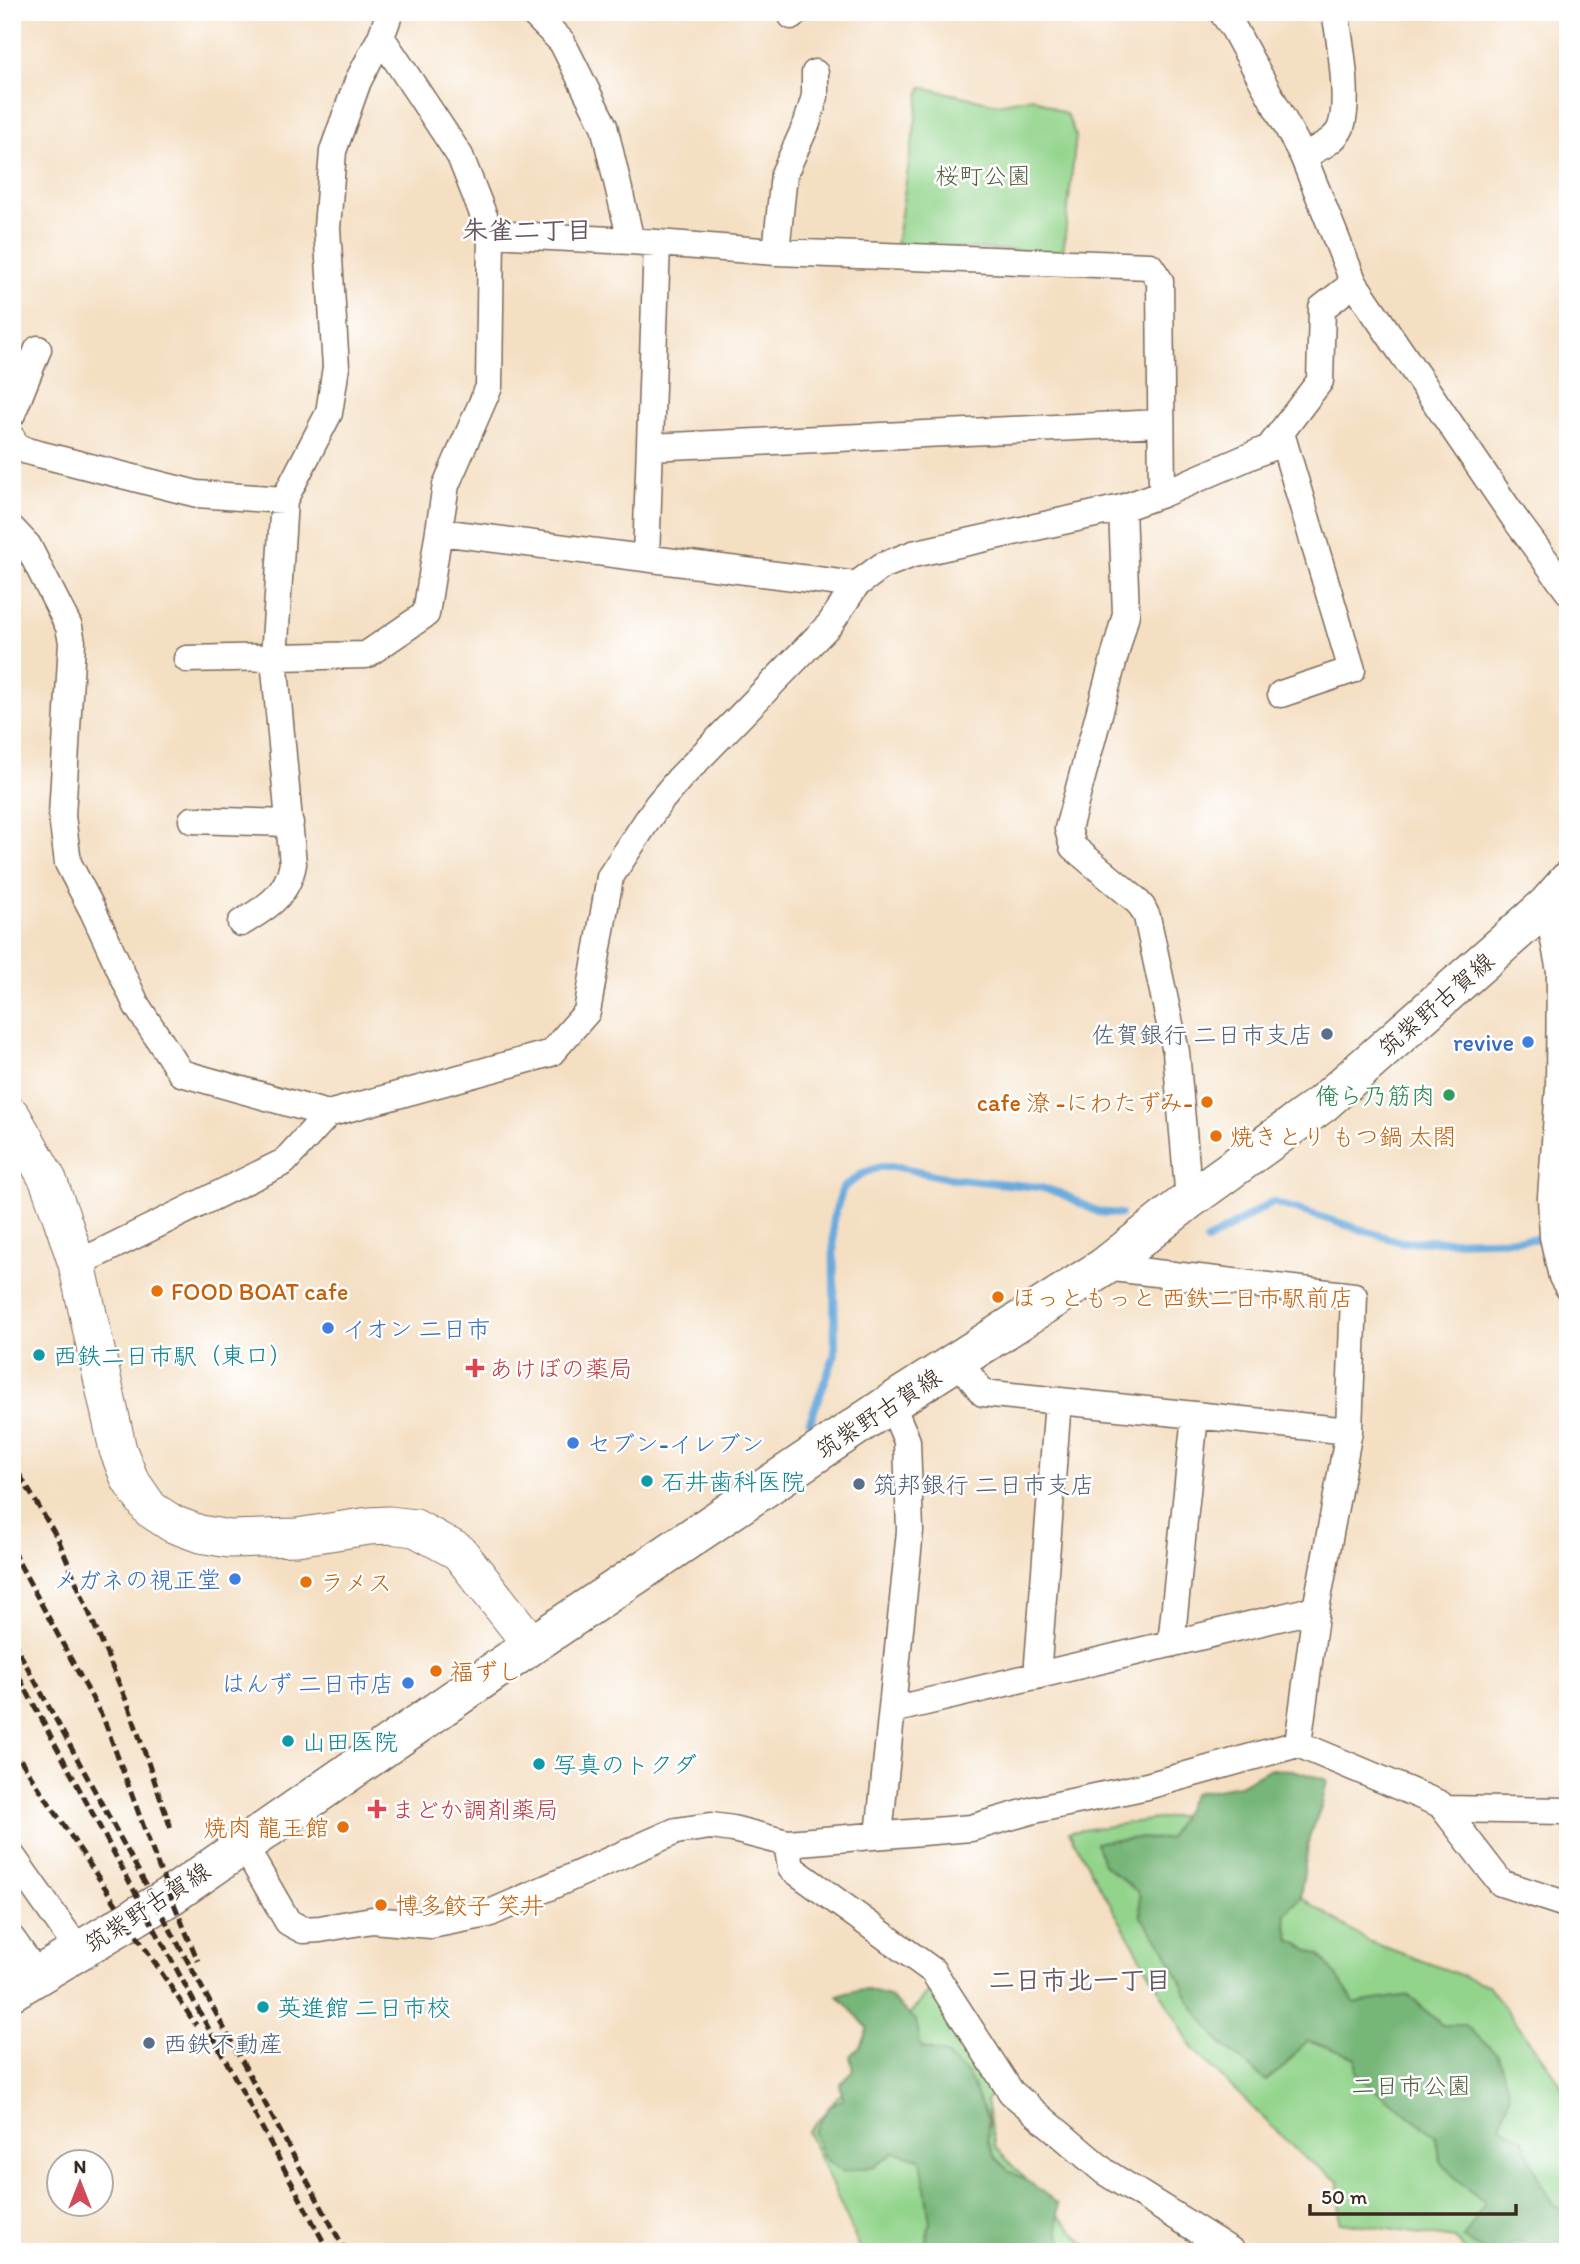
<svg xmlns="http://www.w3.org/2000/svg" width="1580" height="2264" viewBox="0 0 1580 2264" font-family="Itim,'Klee One',sans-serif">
	<rect width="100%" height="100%" fill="#fff"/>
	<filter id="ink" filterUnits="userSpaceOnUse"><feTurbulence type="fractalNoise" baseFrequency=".0143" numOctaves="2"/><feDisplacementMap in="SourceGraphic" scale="14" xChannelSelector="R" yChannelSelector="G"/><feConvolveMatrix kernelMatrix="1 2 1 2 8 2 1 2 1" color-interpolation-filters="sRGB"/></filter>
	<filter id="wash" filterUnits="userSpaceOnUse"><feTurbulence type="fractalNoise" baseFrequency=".00686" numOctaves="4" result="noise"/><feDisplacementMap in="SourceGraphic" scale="28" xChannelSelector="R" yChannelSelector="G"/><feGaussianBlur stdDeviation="1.57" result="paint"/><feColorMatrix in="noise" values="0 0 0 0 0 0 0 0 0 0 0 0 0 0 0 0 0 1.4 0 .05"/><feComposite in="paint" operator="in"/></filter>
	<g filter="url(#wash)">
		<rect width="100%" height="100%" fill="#f4dfc3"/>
		<path fill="#93d48c" stroke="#677f55" stroke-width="2" d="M921,87L998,104L1033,97L1067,115L1076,136L1063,253L896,245Z
			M1190,1814L1269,1876L1368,1941L1488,1985L1559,2081L1568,2102V2252H1467L1455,2239L1340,2222L1339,2181L1301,2155L1193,2049L1069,1832Z
			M933,1987L997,2087L986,2101L995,2147L1085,2244L1102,2252H862L808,2132Z"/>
		<path fill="#76b678" stroke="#58704b" stroke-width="2" d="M1269,1769L1292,1770L1327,1780L1322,1804L1309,1838L1300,1898L1285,1914L1290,1940L1320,1955L1337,1976L1355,2003L1409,1995L1442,2025H1465L1498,2055L1510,2095L1500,2126L1523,2139L1538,2178L1553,2205L1568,2210V2252H1550L1547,2245L1514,2242L1504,2252H1486L1463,2239L1485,2203L1460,2183L1441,2163L1436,2136L1356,2075V2058L1307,2040L1285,2066L1266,2081L1220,2042L1192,2005L1163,1946L1141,1917L1139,1893L1103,1864L1096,1842L1137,1838L1168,1839L1194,1793L1240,1785Z
			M868,1990L888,1996L916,2020L921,2047L945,2054L968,2075L988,2119V2140L995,2157L1008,2170L1035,2186L1058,2204V2230L1066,2249L1072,2252H923L930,2223L921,2159L895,2152L875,2166L842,2172L824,2158L814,2133L828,2108L843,2099L840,2083L853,2071L850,2056L860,2046L868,2028L838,1996L853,1991Z"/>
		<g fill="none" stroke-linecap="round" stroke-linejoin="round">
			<path stroke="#6aaadd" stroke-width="8" d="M1207,1241L1272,1202L1401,1242L1535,1239
				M810,1421L835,1354L833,1219L843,1188L863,1173L880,1167H899L948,1178L1038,1187L1060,1193L1098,1212L1120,1214"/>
		</g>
	</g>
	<g filter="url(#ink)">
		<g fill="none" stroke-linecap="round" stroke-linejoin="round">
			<defs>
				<path id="minor" d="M532,12L562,42L604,126L631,241
					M791,12L792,16
					M1222,12L1234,29L1303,156L1354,283L1515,519L1568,591
					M1303,156C1316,149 1335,142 1341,127C1350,101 1340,39 1335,12
					M491,234L631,241L776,252L1150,266L1160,281L1162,494
					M776,252L784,174L807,123L815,96V73
					M12,414L38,349
					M12,438L13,444L27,451L197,494L284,500
					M650,447L1160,423
					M1122,508L1126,614L1068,829L1073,847L1135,899L1142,907L1147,917L1176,1052L1189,1200
					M12,529L28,546L69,627L72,642L62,816L68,863L93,911L137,1006L181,1073L328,1114L551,1053L587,1012L610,877L658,804L679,779L830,624L856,585L882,566L913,554L1122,508L1162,494L1269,448L1320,381L1322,308L1354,283
					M440,532L856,585
					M646,558L657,244
					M187,659L366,655L426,614L446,485L489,387L491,234L460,156L381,37L390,12
					M1281,694L1352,670L1281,433
					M192,820L290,823
					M1547,905L1560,971L1559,1088L1551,1197L1553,1237L1562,1277L1568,1287
					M241,923C266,908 287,896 293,864L274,658L284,500L329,413L336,367L327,228L333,151L358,81L381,37
					M77,1264L284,1162L328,1114
					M1104,1267L1354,1296L1349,1431L1316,1609L1298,1744
					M958,1361L983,1393L1349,1431
					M1171,1644L1195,1416
					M1037,1676L1058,1401
					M892,1710L1316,1609
					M1444,1809L1501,1883L1568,1905
					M879,1835L910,1531L907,1441L891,1403
					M787,1843L791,1868L933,1971L1011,2092L1105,2172L1233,2252
					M243,1844L288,1922L303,1930L320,1929L372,1920L431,1925L488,1914L676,1831L711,1826L733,1829L787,1843L971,1828L1034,1810L1147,1786L1298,1744L1440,1804L1444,1809L1568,1811
					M12,1856L79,1951
					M12,1939L38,1976"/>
				<path id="secondary" d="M12,1116L48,1180L62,1219L77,1264L118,1450L130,1480L150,1509L173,1524L200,1534L229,1539L297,1537L369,1526L389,1525L415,1528L459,1552L532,1645"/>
				<path id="primary" d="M12,1991L172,1895L532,1645L891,1403L1104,1267L1189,1200L1322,1104L1547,905L1568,881"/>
			</defs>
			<use href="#minor" stroke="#7c6958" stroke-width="29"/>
			<use href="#secondary" stroke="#7c6958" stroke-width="39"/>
			<use href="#primary" stroke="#7c6958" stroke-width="41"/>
			<use href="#minor" stroke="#fff" stroke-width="26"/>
			<use href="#secondary" stroke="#fff" stroke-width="37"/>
			<use href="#primary" stroke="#fff" stroke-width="38"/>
			<path stroke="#3b2a1e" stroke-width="5" stroke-dasharray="10 5" stroke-linecap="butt" d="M12,1462L58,1539L129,1707L172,1832
				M12,1550L104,1720L159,1868L198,1961
				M12,1639L346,2252
				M12,1664L329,2252
				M12,1747L196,2025"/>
		</g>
	</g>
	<g fill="#5c6f8a" stroke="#fff" stroke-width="2.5">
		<circle cx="1327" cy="1034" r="7"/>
		<circle cx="859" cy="1484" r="7"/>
		<circle cx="149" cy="2043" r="7"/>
	</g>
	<g fill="#3f7fe0" stroke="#fff" stroke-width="2.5">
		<circle cx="1528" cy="1042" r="7"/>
		<circle cx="328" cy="1328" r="7"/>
		<circle cx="573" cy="1443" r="7"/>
		<circle cx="235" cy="1579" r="7"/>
		<circle cx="408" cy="1683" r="7"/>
	</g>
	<circle fill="#2e9e5b" stroke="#fff" stroke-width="2.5" cx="1449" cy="1095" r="7"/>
	<g fill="#e8710a" stroke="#fff" stroke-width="2.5">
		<circle cx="1207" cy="1102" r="7"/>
		<circle cx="1216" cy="1136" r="7"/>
		<circle cx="157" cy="1291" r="7"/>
		<circle cx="998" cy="1297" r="7"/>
		<circle cx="306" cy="1582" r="7"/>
		<circle cx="436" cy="1671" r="7"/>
		<circle cx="343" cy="1827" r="7"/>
		<circle cx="381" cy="1905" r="7"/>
	</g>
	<g fill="#0f9aa8" stroke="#fff" stroke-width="2.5">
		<circle cx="39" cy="1355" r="7"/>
		<circle cx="647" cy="1481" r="7"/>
		<circle cx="288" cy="1741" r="7"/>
		<circle cx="539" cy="1764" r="7"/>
		<circle cx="263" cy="2007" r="7"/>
	</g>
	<g fill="#e0444e" stroke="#fff" stroke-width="2.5">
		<path d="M471.5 1357.5h7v7h7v7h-7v7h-7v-7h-7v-7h7z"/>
		<path d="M373.5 1798.5h7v7h7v7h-7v7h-7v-7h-7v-7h7z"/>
	</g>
	<g text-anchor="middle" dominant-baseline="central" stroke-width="5" stroke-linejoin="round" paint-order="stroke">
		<g font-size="24" fill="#555d3f" stroke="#fff">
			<text x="983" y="175">桜町公園</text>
			<text x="1411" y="2085">二日市公園</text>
		</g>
		<g font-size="24" fill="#3b2a1e" stroke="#fff">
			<text transform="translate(1436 1004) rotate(-41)">筑紫野古賀線</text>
			<text transform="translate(878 1413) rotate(-33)">筑紫野古賀線</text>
			<text transform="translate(147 1907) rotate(-33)">筑紫野古賀線</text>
		</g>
		<g font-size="24" fill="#4e5e75" stroke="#fff" text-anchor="start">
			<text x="1313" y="1034" text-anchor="end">佐賀銀行 二日市支店</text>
			<text x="873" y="1484">筑邦銀行 二日市支店</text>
			<text x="163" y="2043">西鉄不動産</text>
		</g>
		<g font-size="24" fill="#366cbe" stroke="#fff" text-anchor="end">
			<text x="1514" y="1042">revive</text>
			<text x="342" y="1328" text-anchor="start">イオン 二日市</text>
			<text x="587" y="1443" text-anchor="start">セブン-イレブン</text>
			<text x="221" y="1579">メガネの視正堂</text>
			<text x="394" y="1683">はんず 二日市店</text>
		</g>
		<g font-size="24" fill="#27864d" stroke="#fff" text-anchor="end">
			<text x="1435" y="1095">俺ら乃筋肉</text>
		</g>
		<g font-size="24" fill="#c56008" stroke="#fff" text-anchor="start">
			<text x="1193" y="1102" text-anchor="end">cafe 潦 -にわたずみ-</text>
			<text x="1230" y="1136">焼きとり もつ鍋 太閤</text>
			<text x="171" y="1291">FOOD BOAT cafe</text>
			<text x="1012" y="1297">ほっともっと 西鉄二日市駅前店</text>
			<text x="320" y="1582">ラメス</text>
			<text x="450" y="1671">福ずし</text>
			<text x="329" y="1827" text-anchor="end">焼肉 龍王館</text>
			<text x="395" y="1905">博多餃子 笑井</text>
		</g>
		<g font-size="24" fill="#0d838f" stroke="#fff" text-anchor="start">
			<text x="53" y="1355">西鉄二日市駅（東口）</text>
			<text x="661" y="1481">石井歯科医院</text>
			<text x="302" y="1741">山田医院</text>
			<text x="553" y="1764">写真のトクダ</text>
			<text x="277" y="2007">英進館 二日市校</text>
		</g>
		<g font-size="24" fill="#be3a42" stroke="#fff" text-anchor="start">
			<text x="489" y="1368">あけぼの薬局</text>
			<text x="391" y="1809">まどか調剤薬局</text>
		</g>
		<g font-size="26" font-weight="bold" fill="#66565f" stroke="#fff">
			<text x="527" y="230">朱雀二丁目</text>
			<text x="1080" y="1980">二日市北一丁目</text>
		</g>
	</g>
	<rect width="1580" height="2264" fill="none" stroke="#fff" stroke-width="42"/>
	<g transform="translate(80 2183)"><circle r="33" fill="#ffffff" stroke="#b1aaa5" stroke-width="2"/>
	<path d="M0-5L12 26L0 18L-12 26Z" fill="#d1495b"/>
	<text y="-10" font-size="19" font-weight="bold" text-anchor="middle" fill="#3b2a1e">N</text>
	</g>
	<path d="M1310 2204v10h206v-10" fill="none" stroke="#3b2a1e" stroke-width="3.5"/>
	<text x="1321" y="2204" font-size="21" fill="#3b2a1e" stroke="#ffffff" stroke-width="5" paint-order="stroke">50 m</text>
</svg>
